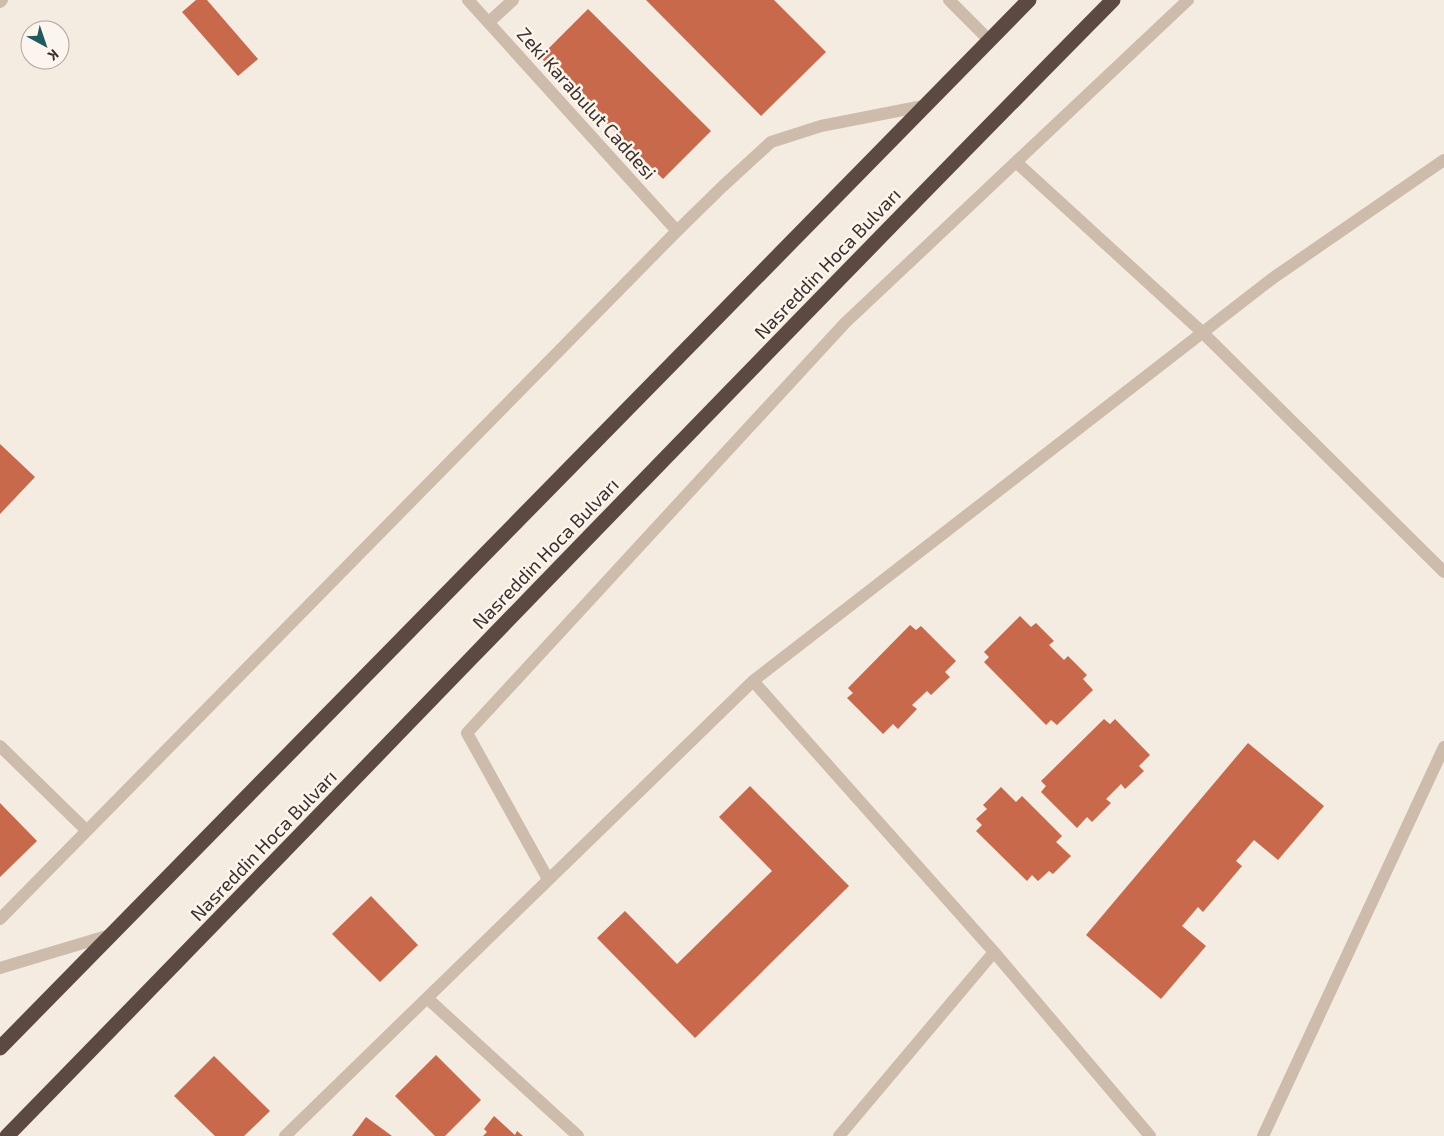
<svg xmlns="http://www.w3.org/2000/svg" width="1444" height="1136" viewBox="0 0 1444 1136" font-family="'Exo 2',sans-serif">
	<rect width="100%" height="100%" fill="#f4ebe1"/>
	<path fill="#c8694b" d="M196,0H207L258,59L238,76L182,12Z
		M646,0H774L826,52L761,116Z
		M588,9L711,131L663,179L540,57Z
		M0,444L35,477L0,514Z
		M1020,616L1031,627L1036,623L1054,641L1049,645L1064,660L1068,656L1087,675L1083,679L1093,690L1057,725L1051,720L1046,725L984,662L989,657L984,652Z
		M910,625L916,630L921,626L956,661L945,672L950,677L931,695L927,691L912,705L917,709L898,729L893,724L883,734L847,698L853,693L848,688Z
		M1104,719L1110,724L1115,719L1150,755L1139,766L1144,771L1125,789L1121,784L1106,799L1111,803L1092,822L1087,817L1077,828L1041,792L1046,786L1041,781Z
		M1248,743L1324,806L1278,860L1254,840L1236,861L1242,866L1203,912L1198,907L1182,926L1206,946L1161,999L1086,935Z
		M750,786L849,886L695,1038L597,938L625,911L677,964L772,871L719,817Z
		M1001,787L1016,802L1022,796L1062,836L1056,842L1071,856L1053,874L1049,871L1038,881L1032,875L1027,881L976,831L982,825L976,819L987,809L983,805Z
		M0,803L37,841L0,877Z
		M371,896L418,945L380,982L332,934Z
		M436,1055L481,1100L445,1136H435L395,1096Z
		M214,1056L270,1111L244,1136H215L174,1096Z
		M494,1116L515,1135L517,1131L523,1136H483L487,1132L484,1129Z
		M366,1117L392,1136H352Z"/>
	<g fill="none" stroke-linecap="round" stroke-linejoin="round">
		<path stroke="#cdbbac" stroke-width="12" d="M468,0L677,231
			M949,0L989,40
			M0,2L2,0
			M489,22L513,0
			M1016,162L1202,332L1444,572
			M753,681L994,952L1150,1136
			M0,746L86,830
			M548,879L467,733L845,323L1188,0
			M0,919L677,231L723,186L771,142L821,126L923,106
			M0,968L110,935
			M427,998L578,1136
			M285,1136L753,681L1273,278L1444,160
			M839,1136L994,952
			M1263,1136L1444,747"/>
		<path stroke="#5c4a42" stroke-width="15" d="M0,1048L1029,0
			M7,1136C377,758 741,376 1113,0"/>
	</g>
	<g text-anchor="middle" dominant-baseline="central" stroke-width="5" stroke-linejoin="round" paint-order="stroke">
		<g font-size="19" fill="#3b302b" stroke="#fbf5ee">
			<text transform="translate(587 103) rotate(48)">Zeki Karabulut Caddesi</text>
			<text transform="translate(827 263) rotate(-46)">Nasreddin Hoca Bulvarı</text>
			<text transform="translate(545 553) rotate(-46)">Nasreddin Hoca Bulvarı</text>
			<text transform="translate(263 845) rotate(-46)">Nasreddin Hoca Bulvarı</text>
		</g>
	</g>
	<g transform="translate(45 45) rotate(140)"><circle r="24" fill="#fbf5ee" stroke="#aea6a0"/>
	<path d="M0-4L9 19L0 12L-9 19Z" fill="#1f5a5e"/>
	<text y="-8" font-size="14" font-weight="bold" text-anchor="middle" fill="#3b302b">K</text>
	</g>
</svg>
